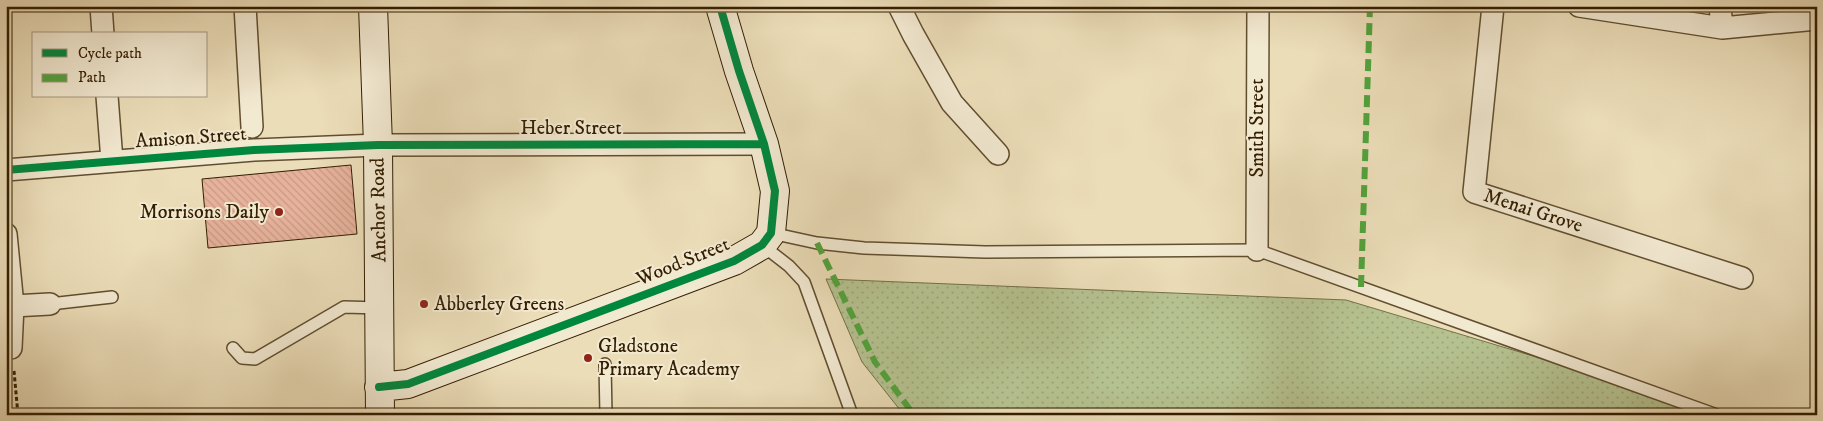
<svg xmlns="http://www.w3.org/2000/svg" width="1823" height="421" viewBox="0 0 1823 421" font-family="'IM FELL DW Pica',serif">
	<defs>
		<pattern id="grass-dots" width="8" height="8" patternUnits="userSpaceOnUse" patternTransform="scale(1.25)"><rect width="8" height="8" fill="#b5c290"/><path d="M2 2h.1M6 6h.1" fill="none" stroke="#9ca67a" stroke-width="1.8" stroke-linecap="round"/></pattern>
		<pattern id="building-back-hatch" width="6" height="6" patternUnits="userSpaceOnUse" patternTransform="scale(1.25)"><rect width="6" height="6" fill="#e7b29c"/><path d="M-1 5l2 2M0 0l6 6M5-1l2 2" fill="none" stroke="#c79985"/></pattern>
	</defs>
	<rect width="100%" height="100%" fill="#ebddb8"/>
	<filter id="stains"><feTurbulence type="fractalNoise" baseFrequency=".004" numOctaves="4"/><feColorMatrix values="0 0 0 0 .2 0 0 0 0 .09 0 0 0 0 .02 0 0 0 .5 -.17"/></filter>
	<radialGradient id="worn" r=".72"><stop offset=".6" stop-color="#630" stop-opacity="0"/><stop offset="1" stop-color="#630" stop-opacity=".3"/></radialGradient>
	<path fill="url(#grass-dots)" stroke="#747048" d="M826,279L1346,300L1730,415H904L862,362Z"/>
	<path fill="url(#building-back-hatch)" stroke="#331e01" d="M351,165L357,234L208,248L202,179Z"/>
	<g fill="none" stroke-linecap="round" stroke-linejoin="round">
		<defs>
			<path id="lane" d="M771,233L817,243L864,248L985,252L1257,250L1717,415
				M762,245L789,266L804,282L852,415
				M50,304L112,297
				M233,348L242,358L255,359L344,307L380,308
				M605,364L606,415"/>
			<path id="street" d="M101,6L103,34
				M245,6L252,127
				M899,6L913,34L952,103L998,154
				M1493,6L1474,192L1742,278
				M1579,6L1722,28L1817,19
				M1720,6L1722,28
				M107,96L112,161
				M6,170L254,150L378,145L764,144
				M6,234L13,306L11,348
				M1257,250L1258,6
				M13,306L50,304"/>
			<path id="secondary" d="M373,6L378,145L380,415
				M379,387L408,384L734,261L762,245L771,233L775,191L764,144L739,71L720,6"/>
		</defs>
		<use href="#lane" stroke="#614e2f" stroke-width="14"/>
		<use href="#street" stroke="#614e2f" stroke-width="24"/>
		<use href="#secondary" stroke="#331e01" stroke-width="30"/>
		<path stroke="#331e01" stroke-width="3" stroke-dasharray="4 2.5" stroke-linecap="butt" d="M14,371L18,415"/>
		<use href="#lane" stroke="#f2e9d1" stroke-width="11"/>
		<use href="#street" stroke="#f2e9d1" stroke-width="21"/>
		<use href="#secondary" stroke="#f2e9d1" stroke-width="28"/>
		<path stroke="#52a23c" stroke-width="6" stroke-dasharray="12 6" stroke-linecap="butt" d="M817,243L875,362L914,415
			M1361,287L1370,6"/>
		<defs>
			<path id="cycleway" d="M6,170L254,150L378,145L764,144
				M379,387L408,384L734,261L762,245L771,233L775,191L764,144L739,71L720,6"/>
		</defs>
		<use href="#cycleway" stroke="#f2e9d1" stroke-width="11"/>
		<use href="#cycleway" stroke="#00873e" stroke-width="8"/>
	</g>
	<g fill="#8f2418" stroke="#f2e9d1" stroke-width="2">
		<circle cx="279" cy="212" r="5"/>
		<circle cx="424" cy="304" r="5"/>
		<circle cx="588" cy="358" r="5"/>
	</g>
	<g text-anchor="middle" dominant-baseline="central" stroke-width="4" stroke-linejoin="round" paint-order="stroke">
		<g font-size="20" fill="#331e01" stroke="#f2e9d1">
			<text x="571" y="128">Heber Street</text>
			<text transform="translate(1257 128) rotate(-90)">Smith Street</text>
			<text transform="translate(191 138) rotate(-4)">Amison Street</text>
			<text transform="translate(379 210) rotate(-91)">Anchor Road</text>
			<text transform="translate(1533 211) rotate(18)">Menai Grove</text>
			<text transform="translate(683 262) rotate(-22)">Wood Street</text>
		</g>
		<g font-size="20" fill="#331e01" stroke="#f2e9d1" text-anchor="start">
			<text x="269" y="212" text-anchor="end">Morrisons Daily</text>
			<text x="434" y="304">Abberley Greens</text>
			<text x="598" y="346">Gladstone<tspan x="598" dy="23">Primary Academy</tspan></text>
		</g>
	</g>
	<rect width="1823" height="421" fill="none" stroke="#ebddb8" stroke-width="25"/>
	<rect x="8" y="8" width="1808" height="406" fill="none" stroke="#331e01" stroke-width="2.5"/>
	<rect x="12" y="12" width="1798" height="396" fill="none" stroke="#331e01"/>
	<rect x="32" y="32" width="175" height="65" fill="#f2e9d1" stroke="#a6987e"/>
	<rect x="42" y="49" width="25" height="8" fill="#00873e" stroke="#a6987e"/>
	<text x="78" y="58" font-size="15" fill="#331e01">Cycle path</text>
	<rect x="42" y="74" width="25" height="8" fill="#52a23c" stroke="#a6987e"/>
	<text x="78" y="82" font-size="15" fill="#331e01">Path</text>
	<rect width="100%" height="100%" filter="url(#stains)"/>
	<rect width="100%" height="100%" fill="url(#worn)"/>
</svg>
